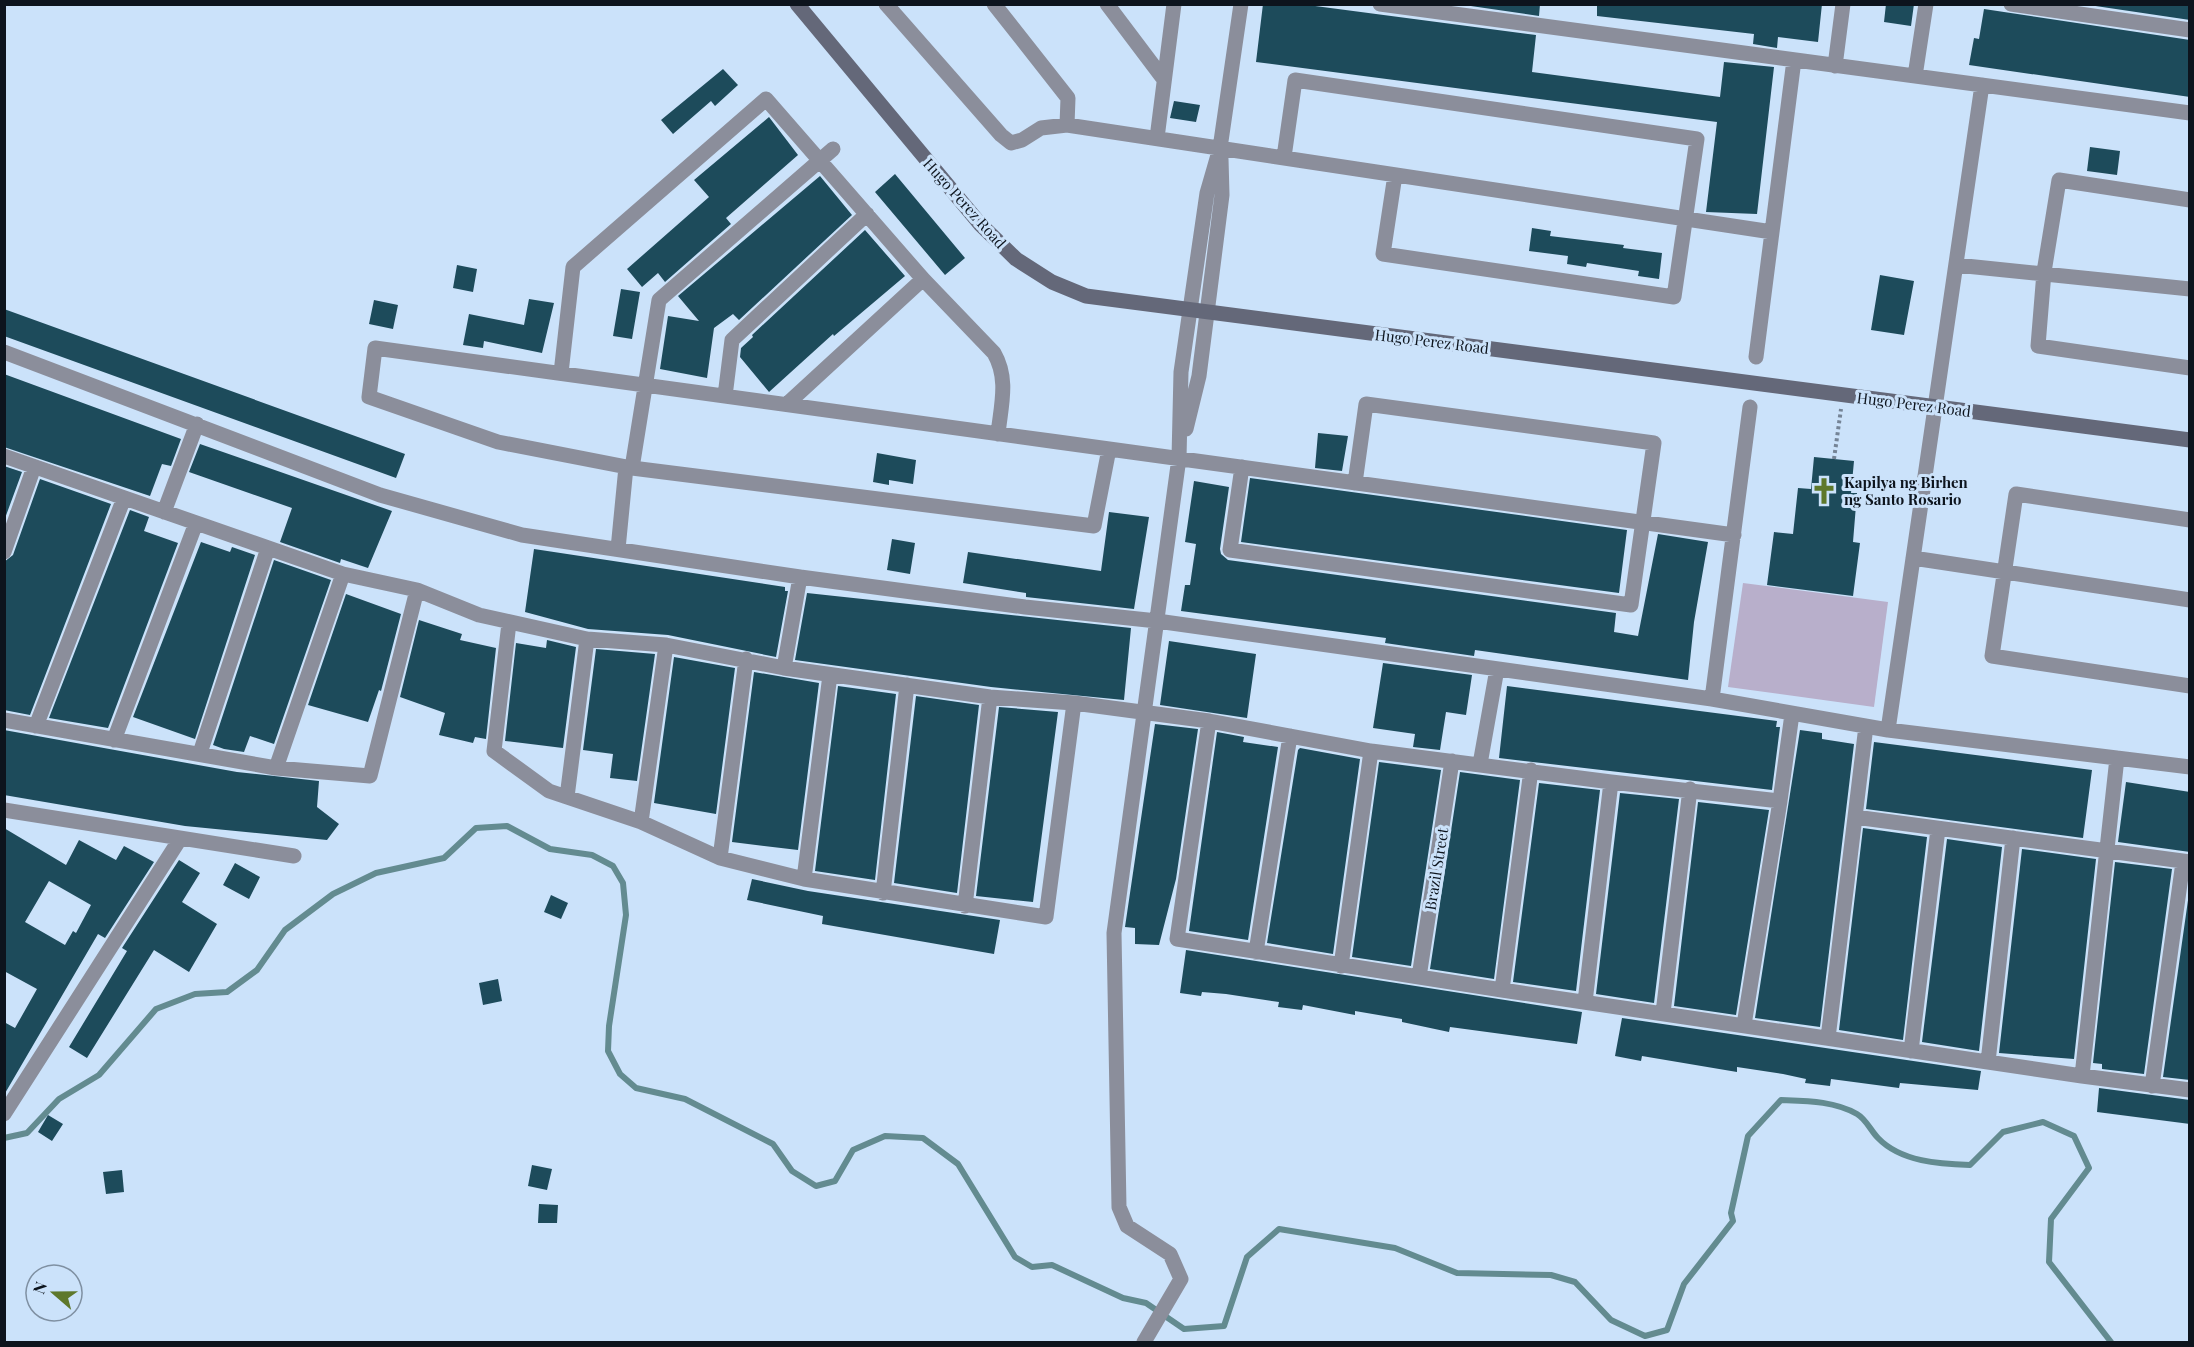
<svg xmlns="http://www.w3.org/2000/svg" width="2194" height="1347" viewBox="0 0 2194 1347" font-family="'Playfair Display',serif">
	<rect width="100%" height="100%" fill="#cbe2fa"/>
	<path fill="#b8afcb" d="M1743,583L1888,602L1874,707L1728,687Z"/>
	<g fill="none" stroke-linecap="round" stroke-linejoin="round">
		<path stroke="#638b90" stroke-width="6" d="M4,1138L27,1133L59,1099L99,1075L156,1009L195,994L227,992L257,970L285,930L333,894L376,873L444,858L476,828L507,826L550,849L592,855L613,866L623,883L626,915L609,1026L608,1051L620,1074L636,1088L685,1099L773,1144L792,1171L816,1186L835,1181L853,1150L885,1136L923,1138L958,1164L1015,1257L1032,1267L1052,1265L1123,1298L1146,1303L1184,1329L1224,1326L1247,1257L1279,1229L1395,1248L1457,1273L1551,1275L1575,1282L1611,1320L1645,1336L1667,1330L1684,1284L1733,1221L1731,1213L1748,1136L1781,1100C1807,1101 1834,1101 1857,1114C1866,1119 1871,1131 1878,1138C1901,1162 1940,1164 1970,1165L2003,1132L2043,1122L2074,1136L2089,1168L2051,1219L2049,1262L2111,1342"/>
	</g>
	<path fill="#1d4b5b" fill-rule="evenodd" d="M1263,4H1300L1536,35L1532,72L1720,97L1724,62L1774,67L1757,214L1706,212L1717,122L1256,62Z
		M1457,4H1540L1539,16Z
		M1597,4H1822L1818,42L1778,37L1777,48L1753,44L1754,34L1597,16Z
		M1886,4H1914L1911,26L1884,22Z
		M2082,4H2190V20Z
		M1984,9L2190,40V97L1969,65L1974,38L1979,39Z
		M723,69L738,85L715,106L711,101L673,134L661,120Z
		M1174,101L1200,105L1196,122L1170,118Z
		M769,117L798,155L726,218L731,224L665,282L658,273L642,287L627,269L709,197L694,180Z
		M2090,147L2120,151L2117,175L2087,171Z
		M895,174L965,258L945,275L875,192Z
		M820,176L852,215L739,320L733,314L714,328L707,378L660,369L668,316L699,321L678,296Z
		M1532,228L1551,231L1550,236L1624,245L1623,248L1662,253L1659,279L1638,276L1639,271L1587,263L1586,267L1567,264L1568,256L1529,251Z
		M865,230L905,276L834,336L833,334L769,392L740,357L741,348L753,337L752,335Z
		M457,265L477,269L473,292L453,288Z
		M1880,275L1914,281L1904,335L1871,330Z
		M621,289L640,292L632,339L613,336Z
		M529,299L554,303L542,353L484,341L483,348L463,345L469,314L524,325Z
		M374,300L398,305L393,329L369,324Z
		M4,309L405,454L396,478L4,336Z
		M4,374L181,439L171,466L162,464L150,496L4,447Z
		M1318,433L1348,436L1342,471L1315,468Z
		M200,444L392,511L368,568L341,559L340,563L280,542L292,508L189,472Z
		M877,453L916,460L913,484L889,480V485L873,482Z
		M1814,457L1854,461L1851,493H1857L1853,542L1860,543L1853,596L1767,585L1774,532L1793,534L1798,488L1811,489Z
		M4,466L22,472L4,521Z
		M1250,478L1627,530L1619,593L1241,542Z
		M40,479L111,504L30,715L4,710V562L13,555Z
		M1194,481L1229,487L1220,549L1221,554L1228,560L1616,613L1614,632L1638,636L1658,534L1708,542L1694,622L1688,680L1475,650L1474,656L1385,643L1386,638L1181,611L1185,585H1190L1196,544L1185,542Z
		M130,510L149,517L144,531L178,543L108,728L49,718Z
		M1109,512L1149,517L1134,609L1026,597V593L963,583L968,552L1101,571Z
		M892,539L915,543L910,574L887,570Z
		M201,542L230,552L232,547L255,555L195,739L133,717Z
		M534,549L785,587V591H788L776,657L668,635L588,629L525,612Z
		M274,560L331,580L274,744L250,736L244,752L224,749L213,745Z
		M807,593L1131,628L1124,700L991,687L795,660Z
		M346,594L401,614L381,691L379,690L368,722L308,705Z
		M419,620L462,634L460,640L496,648L486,739L475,737L473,743L439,735L445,713L400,697Z
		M547,640L576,647L563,748L505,741L516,643L546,648Z
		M1169,641L1256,654L1247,718L1160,705Z
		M596,649L655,654L637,781L610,778L613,754L583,750Z
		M674,657L735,668L716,814L654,803Z
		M1383,663L1472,675L1466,715L1446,712L1440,750L1413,747L1415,734L1373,728Z
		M754,672L819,683L798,850L732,842Z
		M838,686L896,694L875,880L815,871Z
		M1507,686L1777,721L1776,727H1780L1772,790L1499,758Z
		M916,696L979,705L957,893L894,883Z
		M999,707L1058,712L1033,902L976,896Z
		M1155,724L1198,729L1176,879L1159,945L1135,944V928L1125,927Z
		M4,730L237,772L319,781L317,807L339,824L327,840L185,826L4,795Z
		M1800,730L1822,733V739L1854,744L1820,1027L1755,1018Z
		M1217,732L1244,737L1243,742L1278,747L1248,940L1189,931Z
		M1874,742L2092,770L2083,838L1866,809Z
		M1300,748L1360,759L1333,954L1267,943L1298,750Z
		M1379,762L1441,770L1411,966L1352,957Z
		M1460,772L1520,780L1494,979L1430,969Z
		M2126,782L2190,792V852L2118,842Z
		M1539,783L1600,790L1576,991L1513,982Z
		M1620,793L1679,799L1654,1003L1596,994Z
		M1698,802L1769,810L1736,1015L1674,1006Z
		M4,828L66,865L79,840L116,860L124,846L154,862L105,938L98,934L4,1095V1022L15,1028L37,989L4,971ZM49,881L91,905L76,933L73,931L65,945L25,922Z
		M1863,828L1927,837L1903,1040L1839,1030Z
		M1947,839L2002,847L1979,1051L1922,1042Z
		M2022,849L2096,859L2074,1059L1999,1053Z
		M179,860L200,873L182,902L217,924L189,972L154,950L87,1058L69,1047L127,951L122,948Z
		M2115,862L2172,869L2144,1074L2102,1069V1064L2093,1063Z
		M235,863L260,877L249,899L223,885Z
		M752,879L808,891L1000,920L994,954L822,924L823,916L747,900Z
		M2190,886V1080L2163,1077Z
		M551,895L568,903L561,919L544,912Z
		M1186,950L1582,1012L1577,1044L1450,1027L1449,1032L1402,1022V1019L1355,1011V1015L1303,1005L1302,1010L1278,1007L1279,1002L1226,994L1202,992L1201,996L1180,993Z
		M498,979L502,1001L483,1005L479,983Z
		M1622,1018L1981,1071L1978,1090L1900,1083L1899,1088L1831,1079L1830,1086L1805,1083L1806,1079L1783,1074L1737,1067V1072L1642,1056L1641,1061L1615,1056Z
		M2099,1088L2190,1100V1124L2097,1112Z
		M48,1115L63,1124L52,1141L38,1132Z
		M532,1165L552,1169L547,1190L528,1186Z
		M122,1170L124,1192L106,1194L103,1172Z
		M539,1204L558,1205L557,1223H538Z"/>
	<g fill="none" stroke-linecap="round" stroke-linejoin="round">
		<path stroke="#758496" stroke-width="4" stroke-dasharray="3 3" stroke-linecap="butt" d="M1834,459L1841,409"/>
		<path stroke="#8b8e9b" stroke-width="15" d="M886,4L1001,135L1011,143L1022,140L1041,128L1067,125L1772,232
			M994,4L1068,98L1067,125
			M1107,4L1162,77
			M1380,4L2190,113
			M2011,4L2190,30
			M1835,66L1843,4
			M1915,76L1926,4
			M1157,138L1174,4
			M1284,157L1295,80L1697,139L1674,297L1383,254L1395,175
			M2190,200L2059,180L2044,272L2038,346L2190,368
			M1956,265L2190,289
			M4,352L380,495L522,535L800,577L1025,607L1157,621L1712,699L1888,730L2190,767
			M1756,357L1794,60
			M561,373L573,267L766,99L923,279L994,353C1009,379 1001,405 998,434
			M725,396L732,340L867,214
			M787,404L923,279
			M1186,429L1199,376L1222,195L1221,159
			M1109,449L1094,526L632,468L498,442L369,397L375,348C828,410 1281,473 1734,535
			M4,456L343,574L417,590L479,615L587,639L666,645L784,668L990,697L1074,703L1209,721L1371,751L1611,782L1780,801L1744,1025
			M1242,467L1230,550L1631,605L1654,443L1366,404L1355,483
			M632,468L659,300L833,149
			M164,512L197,424
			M2190,520L2016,494L1992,656L2190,686
			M618,549L626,467
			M4,552L34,467
			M1913,558L2190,600
			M509,623L494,751L549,791L641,822L720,858L804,879L1046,917L1074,703
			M784,668L800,577
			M1712,699L1750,407
			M4,720L276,768L370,776L417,590
			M1209,721L1177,939L1502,990L2082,1076L2190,1090
			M36,726L124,498
			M1888,730L1982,85
			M114,740L196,523
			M200,753L268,548
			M1480,764L1497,669
			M276,768L343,574
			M567,797L587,639
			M1780,801L1792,714
			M4,810L294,856
			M1855,817L1866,726
			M641,822L666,645
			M720,858L746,659
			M804,879L830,675
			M883,893L907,685
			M965,906L990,697
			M1256,952L1290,736
			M1341,966L1371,751
			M1419,977L1452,761
			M1502,990L1531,770
			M1585,1002L1611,782
			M1663,1013L1690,789
			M1828,1038L1855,817L2190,862
			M1911,1051L1938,829
			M1988,1062L2013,838
			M2082,1076L2117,758
			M2152,1086L2183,862
			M4,1114L180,839
			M1144,1342L1181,1279L1170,1254L1127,1226L1119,1207L1114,933L1179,458L1181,372L1207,193L1220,148L1241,4"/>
		<path stroke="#646879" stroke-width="15" d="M797,4L980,224L1016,259L1052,282L1086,296L2190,440"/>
	</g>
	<defs>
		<symbol id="church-bare" viewBox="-9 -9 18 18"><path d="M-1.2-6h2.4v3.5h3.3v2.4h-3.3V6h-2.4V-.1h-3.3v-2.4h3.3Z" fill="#5e782b" stroke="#cbe2fa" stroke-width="2.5" paint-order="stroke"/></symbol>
	</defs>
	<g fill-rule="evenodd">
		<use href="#church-bare" x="1805" y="472" width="38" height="38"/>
	</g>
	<g text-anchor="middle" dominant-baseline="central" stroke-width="6" stroke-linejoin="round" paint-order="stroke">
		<g font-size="15" fill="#0d141d" stroke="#cbe2fa">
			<text transform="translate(965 203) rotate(48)">Hugo Perez Road</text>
			<text transform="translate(1432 341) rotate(7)">Hugo Perez Road</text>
			<text transform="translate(1914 404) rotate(7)">Hugo Perez Road</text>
			<text transform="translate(1436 869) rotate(-81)">Brazil Street</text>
		</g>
		<g font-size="15" font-weight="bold" fill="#0d141d" stroke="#cbe2fa" text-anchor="start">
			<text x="1844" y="482">Kapilya ng Birhen<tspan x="1844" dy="17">ng Santo Rosario</tspan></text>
		</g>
	</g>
	<rect width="2194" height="1347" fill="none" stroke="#0d141d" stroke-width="12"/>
	<g transform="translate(54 1293) rotate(290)"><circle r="28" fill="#cbe2fa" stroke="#7f90a2" stroke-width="1.5"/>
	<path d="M0-4.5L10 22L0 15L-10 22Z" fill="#5e782b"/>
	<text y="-9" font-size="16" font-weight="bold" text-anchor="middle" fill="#0d141d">N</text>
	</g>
</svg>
